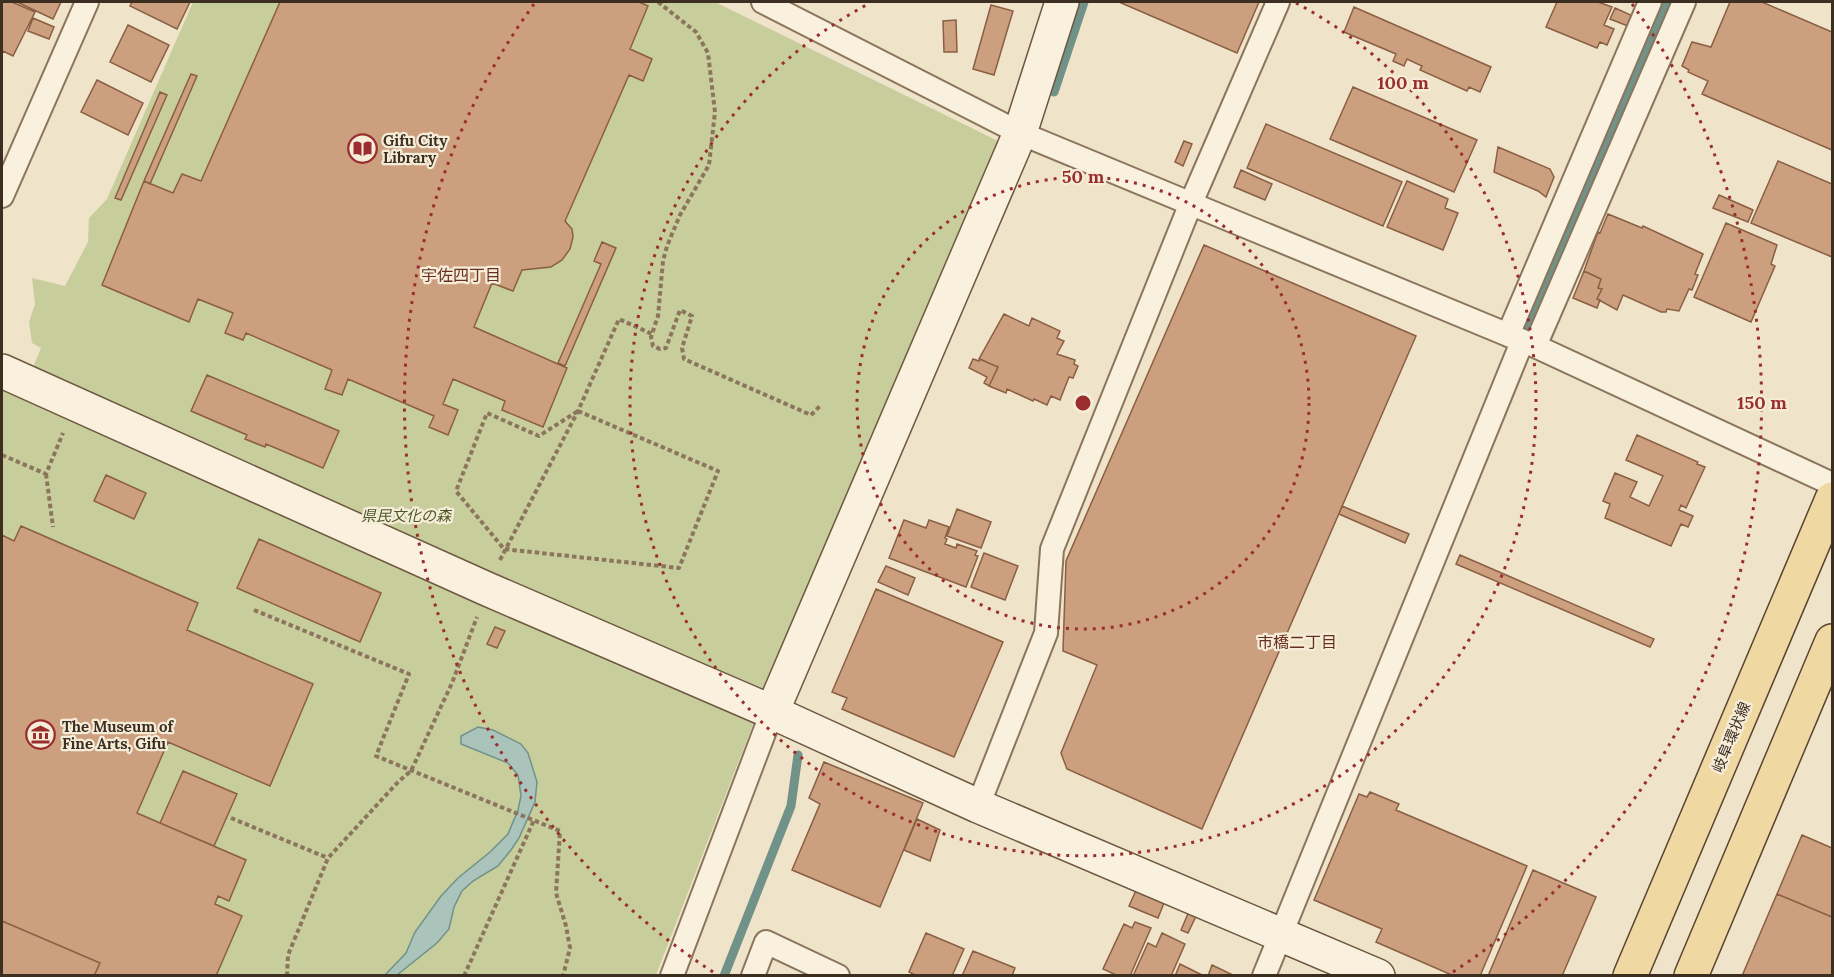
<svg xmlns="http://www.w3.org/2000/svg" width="1834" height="977" viewBox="0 0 1834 977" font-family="Lora,'Noto Sans JP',serif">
	<rect width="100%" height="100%" fill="#efe3c9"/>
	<path fill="#c8cd9c" d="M193,2H715L1000,142L755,719L656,975H2V377L25,387L41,348L32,343L29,322L35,304L32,278L65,286L88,242L89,218L107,199Z"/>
	<path fill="#aac3bb" stroke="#709289" stroke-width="1.5" d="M478,727L493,730L521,744L528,753L537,782L535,802L519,838L511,850L498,866L473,881L462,891L454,907L449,929L437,943L397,975H385L406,953L415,932L441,896L458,878L490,852L508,834L518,810L521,796L518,775L508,763L461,744V736Z"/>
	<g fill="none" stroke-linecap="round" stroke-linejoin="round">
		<path stroke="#709289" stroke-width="9" d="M1054,92L1084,2
			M1528,328L1668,2
			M724,976L791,806L798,755"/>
	</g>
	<path fill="#cc9f7f" stroke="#8a5f43" stroke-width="1.5" d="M2,2H12L35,12L13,56L3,51L2,54Z
		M17,2H61L53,19Z
		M132,2H190L177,29L130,6Z
		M280,2H639L648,6L630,49L652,59L643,81L629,75L565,221L572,229L573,237L570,249L562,260L551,267L522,270L513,291L492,283L474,327L567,368L543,427L502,410L505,401L453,379L443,404L458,410L448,435L429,427L434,416L348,379L342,395L325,389L332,370L246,333L243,340L225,333L233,313L198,299L189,322L102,285L144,181L173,193L182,174L201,181Z
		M1119,2H1259L1237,53Z
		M1557,2H1598L1612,7L1604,25L1614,29L1607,45L1600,42L1597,48L1546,27Z
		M1730,2H1762L1832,32V150L1702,94L1708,81L1688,72L1689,70L1682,66L1692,42L1711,47Z
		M991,5L1013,11L994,75L973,69Z
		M1354,7L1491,67L1480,92L1469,87L1467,91L1420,70L1422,66L1407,59L1404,66L1393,61L1396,54L1344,32Z
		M1615,8L1633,16L1628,26L1610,19Z
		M33,18L54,27L49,39L28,31Z
		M956,20L957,52H944L943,21Z
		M128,25L169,45L151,82L110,62Z
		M191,74L197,76L150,184L144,181Z
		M97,80L143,103L128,135L81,112Z
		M1353,87L1477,140L1454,192L1330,139Z
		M160,92L167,95L121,200L115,198Z
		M1266,124L1402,182L1383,226L1247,168Z
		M1184,141L1192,144L1183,166L1175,162Z
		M1498,147L1550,169L1554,177L1546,197L1538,191L1494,172Z
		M1778,161L1832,184V257L1751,223Z
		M1241,170L1272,184L1265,200L1234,187Z
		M1407,181L1448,199L1445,208L1458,213L1443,250L1387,227Z
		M1719,195L1753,210L1748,222L1713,208Z
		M1608,214L1642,228L1643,226L1703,254L1695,274L1698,275L1692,290L1689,289L1679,311L1667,309L1666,312H1661L1623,295L1617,310L1597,299L1602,289L1598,288L1601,279L1584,271L1598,232L1600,233Z
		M1726,223L1777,245L1771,264L1775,266L1751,322L1694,297Z
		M602,242L616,248L565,366L558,363L601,264L594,261Z
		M1204,245L1416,336L1202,829L1067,769L1061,753L1097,665L1063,651L1066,561Z
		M1584,271L1601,279L1598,288L1602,289L1597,299L1600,300L1597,308L1573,298Z
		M1004,314L1029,326L1032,318L1060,331L1057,338L1064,341L1057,354L1075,360L1074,364L1078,366L1073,378L1069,377L1060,400L1051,396L1047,405L1034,399L1033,401L1007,389L1006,393L989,386L998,367L979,359Z
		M973,359L979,361L980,359L998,367L989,386L984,383L987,377L969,368Z
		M207,375L339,431L323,468L266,444L265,447L245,439L247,435L191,411Z
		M1637,435L1698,462L1697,464L1705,467L1686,508L1681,505L1679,510L1693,516L1688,527L1681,524L1671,546L1605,518L1610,504L1603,501L1615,473L1637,482L1630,497L1649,506L1663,476L1626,460Z
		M106,475L146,493L134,519L94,501Z
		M1342,506L1409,534L1405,543L1339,514Z
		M957,509L991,522L981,548L947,536Z
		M904,520L926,528L929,520L949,527L945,538L947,539L945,544L956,548L957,544L977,551L975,555L978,556L966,587L889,558Z
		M21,526L198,603L187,630L313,684L270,786L168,742L137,813L246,860L229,901L218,896L215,904L242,916L216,976H94L100,963L2,921V535L14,541Z
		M259,539L381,593L360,642L237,588Z
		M984,553L1018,566L1005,600L971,587Z
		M1460,555L1654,639L1650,647L1456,564Z
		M886,566L915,578L908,595L878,582Z
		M876,589L1003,642L954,757L842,709L847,698L832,692Z
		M495,627L505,631L497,648L487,644Z
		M824,762L923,803L880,907L792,870L820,804L809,798Z
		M183,771L237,794L214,846L160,823Z
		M1370,792L1399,804L1396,810L1527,866L1480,976H1454L1376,942L1382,929L1314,900L1359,794L1367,797Z
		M917,819L940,830L930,861L904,850Z
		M1802,835L1832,848V917L1777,894Z
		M1533,870L1596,897L1562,976H1488Z
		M1138,886L1166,898L1158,918L1129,906Z
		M1777,894L1832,917V976H1742Z
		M1190,909L1198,912L1188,933L1181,930Z
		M2,921L100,963L94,976H2Z
		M1135,922L1151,928L1130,976H1118L1103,969L1124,924L1132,928Z
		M926,933L964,949L952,976H917L909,972Z
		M1162,933L1185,944L1171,976H1133L1148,943L1156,947Z
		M973,951L1015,968L1012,976H962Z
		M1180,964L1204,976H1175Z
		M1212,965L1231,974L1230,976H1208Z"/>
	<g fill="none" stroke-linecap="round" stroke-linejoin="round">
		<defs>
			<path id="street" d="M763,2L1020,133L1535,346L1832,484
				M2,196L87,2
				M1508,335L1650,2
				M1535,346L1684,2
				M978,806L1046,633L1052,549L1191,203L1278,2
				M672,976L772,712
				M753,976L766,942L838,976
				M1264,976L1522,342"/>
			<path id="secondary" d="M2,371L487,589L772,712L978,806L1378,976
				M772,712L1020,133L1062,2"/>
			<path id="primary" d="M1630,976L1832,499
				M1691,976L1832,641"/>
		</defs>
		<use href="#street" stroke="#8b755d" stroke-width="26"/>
		<use href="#secondary" stroke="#6d5740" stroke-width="36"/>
		<use href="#primary" stroke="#594431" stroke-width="36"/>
		<path stroke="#8b755d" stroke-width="4" stroke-dasharray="4.5 3" stroke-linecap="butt" d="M658,2L696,32L708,53L715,112L709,165L680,215L667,246L663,261L658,316L651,337L653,346L660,349L666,348L680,310L692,316L682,348L684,359L811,415L820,406
			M578,411L718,471L679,568L504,549L456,491L487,413L539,436Z
			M2,455L46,474L63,433
			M46,474L53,527
			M500,560L578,411L619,319L652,334
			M254,610L409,674L376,756L560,831L556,893L566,926L570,948L563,976
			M231,818L328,858
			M287,976L288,955L328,858L399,781L411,771L452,683L477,617
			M464,976L534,820"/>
		<use href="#street" stroke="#f9f0dd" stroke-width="22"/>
		<use href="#secondary" stroke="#f9f0dd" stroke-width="33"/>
		<use href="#primary" stroke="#f0d8a2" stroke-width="33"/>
	</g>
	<g fill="none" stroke="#9a2e2f" stroke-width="3" stroke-dasharray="3 6">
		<circle cx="1083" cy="403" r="226"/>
		<path d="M1296 3A453 453 0 1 1 870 3"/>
		<path d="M713 972A679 679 0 0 1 534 4M1632 4A679 679 0 0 1 1453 972"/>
	</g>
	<defs>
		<symbol id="library-ring" viewBox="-11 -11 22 22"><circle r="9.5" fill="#f6edd9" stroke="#9a2e2f" stroke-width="1.5"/><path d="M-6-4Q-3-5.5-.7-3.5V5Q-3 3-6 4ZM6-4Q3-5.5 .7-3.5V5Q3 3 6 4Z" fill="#9a2e2f"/></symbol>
		<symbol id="museum-ring" viewBox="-11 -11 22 22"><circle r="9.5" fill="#f6edd9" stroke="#9a2e2f" stroke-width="1.5"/><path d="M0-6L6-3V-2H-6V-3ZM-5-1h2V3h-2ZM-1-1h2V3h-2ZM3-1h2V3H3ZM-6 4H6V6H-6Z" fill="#9a2e2f"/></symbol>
	</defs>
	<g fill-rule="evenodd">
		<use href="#library-ring" x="346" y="132" width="33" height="33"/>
		<use href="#museum-ring" x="24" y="718" width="33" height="33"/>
	</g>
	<g text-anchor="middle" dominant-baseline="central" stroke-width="4.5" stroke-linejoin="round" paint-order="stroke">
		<g font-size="15" font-weight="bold" fill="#3c2e21" stroke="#f6edd9" text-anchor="start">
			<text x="383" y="140">Gifu City<tspan x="383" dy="17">Library</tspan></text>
			<text x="62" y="726">The Museum of<tspan x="62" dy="17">Fine Arts, Gifu</tspan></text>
		</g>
		<g font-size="15" font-style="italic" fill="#4c5827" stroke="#f6edd9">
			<text x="406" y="515">県民文化の森</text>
		</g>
		<g font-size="15" fill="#3c2e21" stroke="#f6edd9">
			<text transform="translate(1731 737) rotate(-67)">岐阜環状線</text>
		</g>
		<g font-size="16" fill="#682f20" stroke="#f6edd9">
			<text x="461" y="275">宇佐四丁目</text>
			<text x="1297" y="642">市橋二丁目</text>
		</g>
	</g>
	<circle cx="1083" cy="403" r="9" fill="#9a2e2f" stroke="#f6edd9" stroke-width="3"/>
	<g font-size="18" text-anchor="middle" font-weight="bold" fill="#9a2e2f" stroke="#f6edd9" stroke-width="4.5" stroke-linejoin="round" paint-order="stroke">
		<text x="1403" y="89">100 m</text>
		<text x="1083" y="183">50 m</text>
		<text x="1762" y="409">150 m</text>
	</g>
	<rect width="1834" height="977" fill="none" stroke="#3c2e21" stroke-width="6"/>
</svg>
